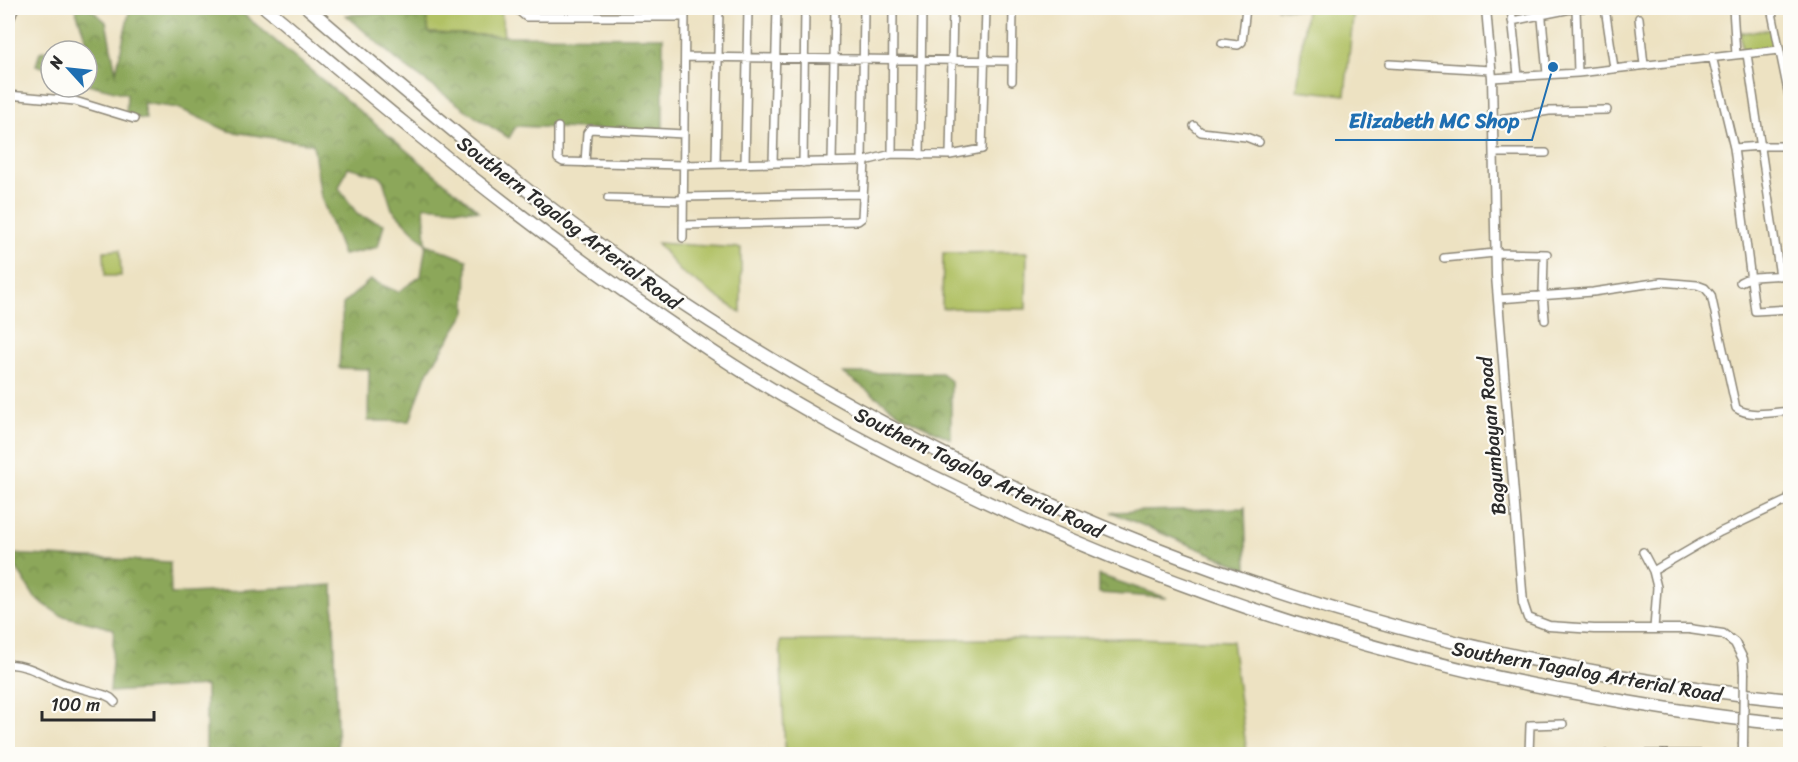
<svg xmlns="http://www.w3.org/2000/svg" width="1798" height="762" viewBox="0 0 1798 762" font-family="Sriracha,sans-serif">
	<defs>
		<pattern id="forest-crowns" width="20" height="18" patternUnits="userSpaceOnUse" patternTransform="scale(1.5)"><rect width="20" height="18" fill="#8ca75a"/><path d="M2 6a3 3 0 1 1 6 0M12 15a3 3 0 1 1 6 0" fill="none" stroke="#73884b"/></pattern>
	</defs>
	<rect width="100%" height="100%" fill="#fdfcf7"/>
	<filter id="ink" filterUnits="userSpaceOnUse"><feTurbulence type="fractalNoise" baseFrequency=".0167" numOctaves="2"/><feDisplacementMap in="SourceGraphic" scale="12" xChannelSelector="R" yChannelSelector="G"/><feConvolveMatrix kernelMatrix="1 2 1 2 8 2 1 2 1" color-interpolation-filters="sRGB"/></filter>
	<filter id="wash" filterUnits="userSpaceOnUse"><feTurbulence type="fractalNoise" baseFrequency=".008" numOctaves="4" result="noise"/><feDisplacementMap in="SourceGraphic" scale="24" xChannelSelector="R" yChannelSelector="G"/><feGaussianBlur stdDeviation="1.35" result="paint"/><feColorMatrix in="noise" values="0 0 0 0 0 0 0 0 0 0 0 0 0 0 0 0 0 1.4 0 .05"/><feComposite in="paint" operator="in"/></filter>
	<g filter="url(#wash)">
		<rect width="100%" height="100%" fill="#ede2c2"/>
		<path fill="#b1c165" stroke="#6e7648" stroke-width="1.5" d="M425,8H501L504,36L428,33Z
			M1277,8H1354L1345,95L1297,90L1306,10Z
			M1773,29L1775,47L1742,51L1740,33Z
			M657,243L741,248V313L680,271Z
			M120,250L121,276H105L104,251Z
			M1027,252L1026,309L942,308L943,253Z
			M1135,638L1232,641L1247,754H785L780,641Z"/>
		<path fill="url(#forest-crowns)" stroke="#5c6942" stroke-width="1.5" d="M75,8H90L106,22L116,72L130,8H236L479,211L424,206L426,244L467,260L466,312L426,375L410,421H368L369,369L339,368L343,304L370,280L398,292L421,276L426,244L392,209L382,177L348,167L339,188L358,215L384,224L378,247L343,255L321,197L313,144L228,131L178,108L143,103L146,119L126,117L127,94L87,84V59L94,62Z
			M425,10L429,33L504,36L663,37V133L516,126L509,138L477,118L399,62L346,15Z
			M62,47L70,51H51V70L36,65L40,52Z
			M843,373H941L951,381V439L905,417Z
			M1245,507L1247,569L1111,512L1244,508Z
			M8,554L170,562L171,594L333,585L338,754H206V686L110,692L114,629L60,615L35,598Z
			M1099,575L1167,598L1099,593Z"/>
	</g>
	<g filter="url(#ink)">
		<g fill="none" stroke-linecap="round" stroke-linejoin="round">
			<defs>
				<path id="minor" d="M519,8L520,12L526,17H685
					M1511,8L1518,75
					M1541,8L1547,74
					M1576,8L1578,73
					M1605,8L1614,68
					M1733,8L1736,55
					M1771,8L1790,101
					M1639,18L1644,65
					M1512,21L1576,8H1587
					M1222,43L1238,45L1242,42L1246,8
					M1747,54L1780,276
					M1712,56L1734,148L1755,311L1790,309
					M685,57L1013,61
					M1389,64L1491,70
					M1492,78L1578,73L1779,50
					M1012,81L1013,8
					M8,95L75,101L134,119
					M1493,120L1549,111L1607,110
					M1194,126L1201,132L1246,137L1259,142
					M558,127V159L563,162L683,165L865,161L892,154L950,155L982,149L986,8
					M1734,148L1761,146H1790
					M1494,153H1546
					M892,154L893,8
					M920,155L922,8
					M950,155L953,8
					M832,162L835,8
					M862,162L864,8
					M585,163L587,133L590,129L684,134
					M773,163L777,8
					M803,163L805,8
					M716,164L719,8
					M745,164L748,8
					M683,197L863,194
					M608,198L683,200
					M683,225L858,221L862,218L865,161
					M683,238L685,8
					M1444,258L1495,253L1547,254L1544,257L1543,295L1545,320
					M1740,282C1757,273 1772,278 1790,274
					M1498,299L1593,292L1661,282L1697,285L1705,288L1711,295L1736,408C1749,418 1775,412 1790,411
					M1643,552L1653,571L1657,587L1654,629
					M1653,571L1720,532L1788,500L1790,495
					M8,664C34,666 42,676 65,684C78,688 92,691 105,695L111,698L115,702
					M1529,754L1530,725L1563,724
					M1562,754H1586
					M1607,754H1743"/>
				<path id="tertiary" d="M1486,8L1492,78L1496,276L1523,603L1528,618L1549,626L1594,629H1689L1723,634L1735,643L1743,659L1744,673
					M8,24L14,8
					M1743,754V744"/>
				<path id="motorway" d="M266,8C312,46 358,86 405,124C498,200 595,273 695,340C778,397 867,445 957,488C1162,587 1379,660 1603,698C1665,709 1727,719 1790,724
					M308,8C436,118 567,229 710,321C988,500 1299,622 1625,677C1680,686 1735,695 1790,700"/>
			</defs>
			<use href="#minor" stroke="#8c8676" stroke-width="10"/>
			<use href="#tertiary" stroke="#8c8676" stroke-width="11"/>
			<use href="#motorway" stroke="#8c8676" stroke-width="15"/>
			<use href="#minor" stroke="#fff" stroke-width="7"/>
			<use href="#tertiary" stroke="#fff" stroke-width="8"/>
			<use href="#motorway" stroke="#fff" stroke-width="12"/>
			<defs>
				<path id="tertiary-bridge" d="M1743,744L1744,673"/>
			</defs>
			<use href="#tertiary-bridge" stroke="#8c8676" stroke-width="11" stroke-linecap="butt"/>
			<use href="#tertiary-bridge" stroke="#fff" stroke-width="8"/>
		</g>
	</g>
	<g text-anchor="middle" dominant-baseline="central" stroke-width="4.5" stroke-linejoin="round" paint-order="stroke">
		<g font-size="20" fill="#2b2b2b" stroke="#fdfcf7">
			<text transform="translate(569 223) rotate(37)">Southern Tagalog Arterial Road</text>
			<text transform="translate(1492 436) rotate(-95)">Bagumbayan Road</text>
			<text transform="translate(979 473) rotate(26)">Southern Tagalog Arterial Road</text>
			<text transform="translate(1587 672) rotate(10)">Southern Tagalog Arterial Road</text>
		</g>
	</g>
	<path fill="none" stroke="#1f6fb2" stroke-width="2" d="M1553 67L1532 140H1335"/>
	<circle fill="#1f6fb2" stroke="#fdfcf7" stroke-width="2" cx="1553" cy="67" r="6"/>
	<g font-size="21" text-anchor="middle" font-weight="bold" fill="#1f6fb2" stroke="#fdfcf7" stroke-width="4.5" stroke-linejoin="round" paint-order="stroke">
		<text x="1434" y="128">Elizabeth MC Shop</text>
	</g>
	<rect width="1798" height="762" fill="none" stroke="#fdfcf7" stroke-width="30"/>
	<g transform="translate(69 69) rotate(297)"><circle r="28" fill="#fdfcf7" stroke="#a9a8a5" stroke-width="1.5"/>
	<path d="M0-4.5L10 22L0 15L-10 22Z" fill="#1f6fb2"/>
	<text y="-9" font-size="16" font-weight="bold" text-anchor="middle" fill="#2b2b2b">N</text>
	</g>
	<path d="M42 711v9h112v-9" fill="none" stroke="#2b2b2b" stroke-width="3"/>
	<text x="51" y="711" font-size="18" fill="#2b2b2b" stroke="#fdfcf7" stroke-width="4.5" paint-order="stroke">100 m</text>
</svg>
